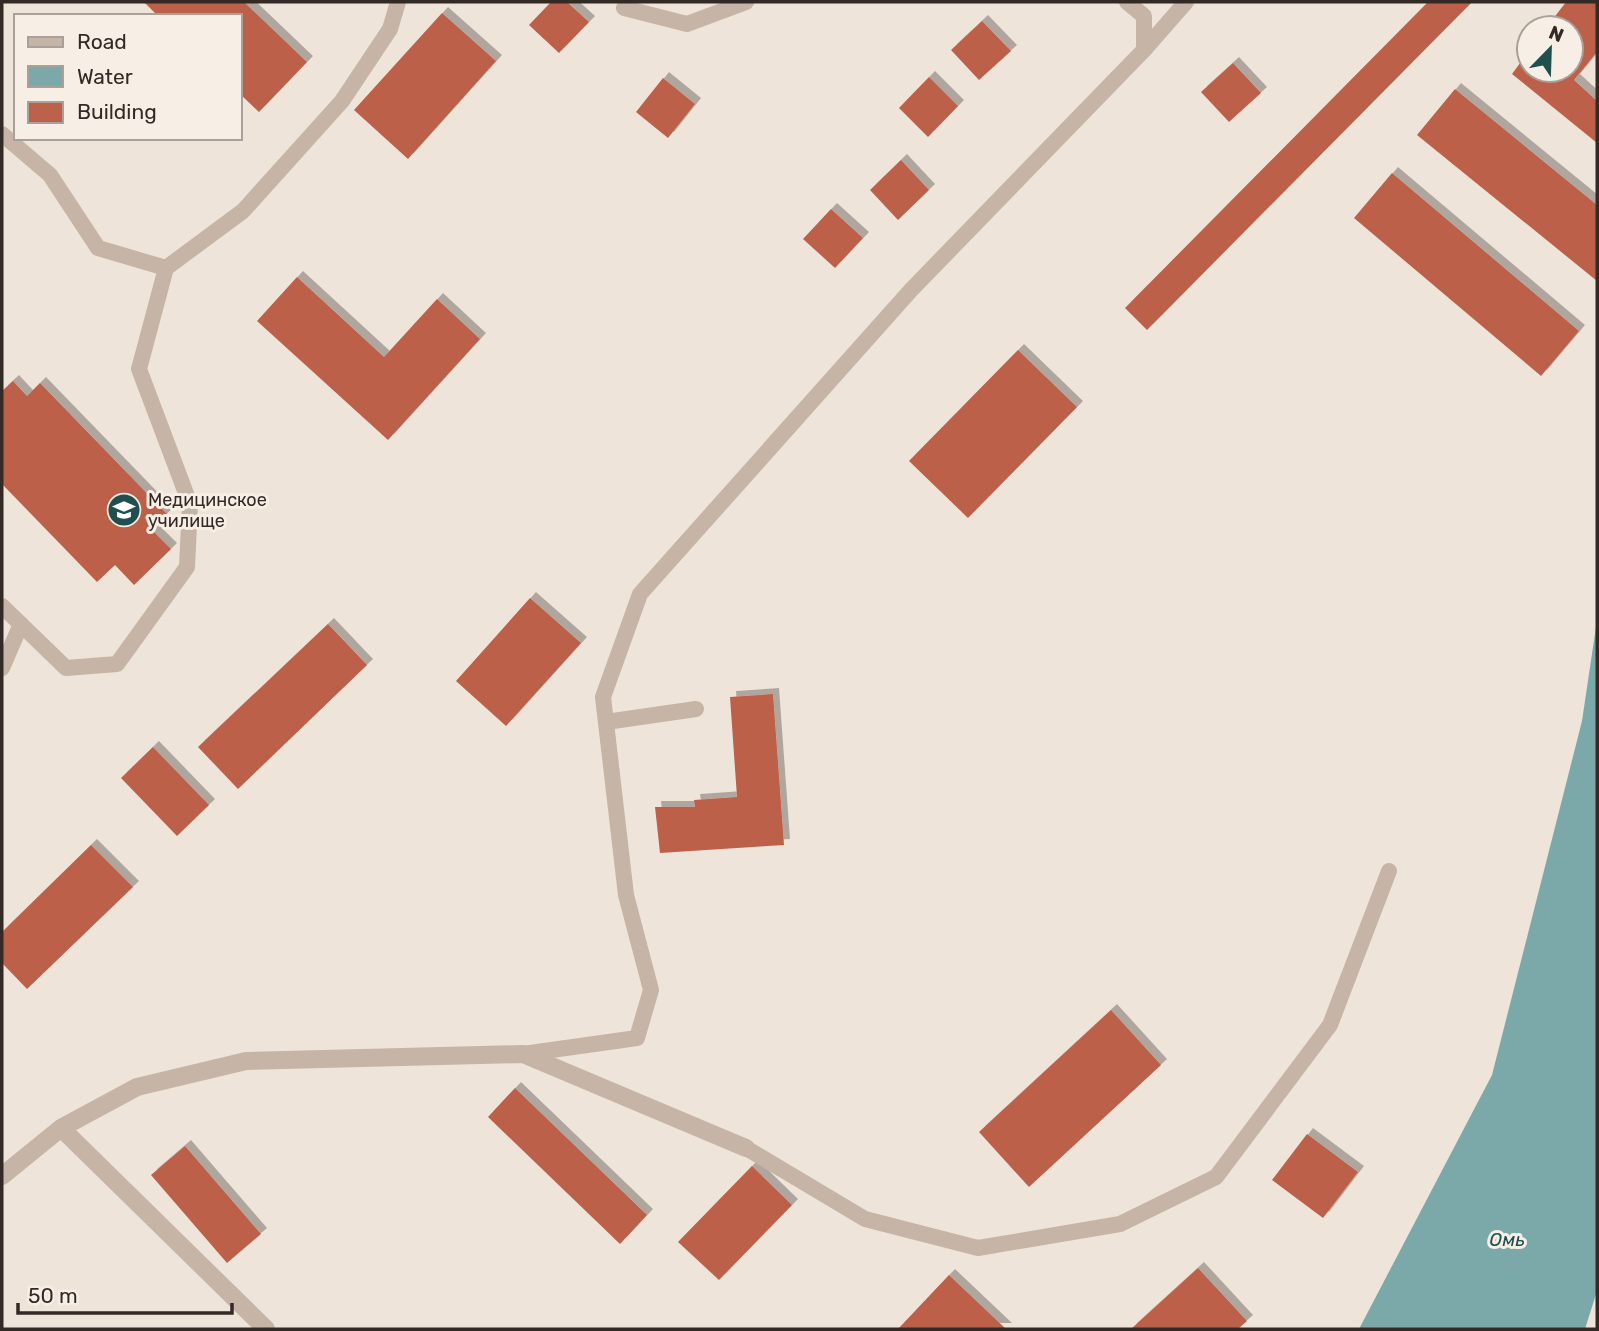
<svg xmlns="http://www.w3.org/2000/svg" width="1599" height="1331" viewBox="0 0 1599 1331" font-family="Rubik,sans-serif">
	<defs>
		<filter id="shadow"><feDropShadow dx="6" dy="-6" stdDeviation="0" flood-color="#0004"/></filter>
	</defs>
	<rect width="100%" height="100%" fill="#efe4d9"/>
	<path fill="#7ba9a9" d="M1597,620V1291L1585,1329H1359L1492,1075L1582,721Z"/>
	<path fill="#bc614a" filter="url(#shadow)" d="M144,2H244L307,62L259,112L240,94V16H158Z
		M551,2H567L589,22L559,53L529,25Z
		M1428,2H1472L1147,330L1125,308Z
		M1566,2H1597V52L1574,80L1597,101V143L1512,74L1529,51V70H1571V28H1546Z
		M442,13L496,61L408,159L354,110Z
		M982,21L1011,51L979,80L951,50Z
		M1233,63L1261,93L1229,122L1201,92Z
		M929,77L958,106L928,137L899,108Z
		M663,78L695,104L668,138L636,112Z
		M1455,89L1597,205V281L1417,135Z
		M901,160L929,190L898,220L870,190Z
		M1392,173L1579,331L1541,376L1354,218Z
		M831,209L863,238L835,268L803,239Z
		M297,277L384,357L437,299L480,339L388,440L257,321Z
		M1018,350L1077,407L968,518L909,461Z
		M13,381L27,396L40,383L167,514L151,529L171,549L134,585L115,565L97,582L2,484V391Z
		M530,598L581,643L506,726L456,681Z
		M328,624L367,665L238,789L198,747Z
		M773,694L784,845L660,853L655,807H695L694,800L737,797L730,697Z
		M153,747L209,805L177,836L121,778Z
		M91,845L133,887L27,989L2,963V932Z
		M1111,1010L1161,1065L1029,1187L979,1132Z
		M515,1088L647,1215L620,1244L488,1117Z
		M1307,1134L1358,1172L1323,1218L1272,1180Z
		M185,1146L261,1234L227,1263L151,1175Z
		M752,1166L792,1205L719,1280L678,1242Z
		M1198,1268L1247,1321L1238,1329H1131Z
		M949,1275L1006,1329H898Z"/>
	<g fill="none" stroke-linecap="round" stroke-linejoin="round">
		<path stroke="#c6b4a6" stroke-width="16" d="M1127,2L1144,16V50
			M624,8L687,24L746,2
			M2,134L50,175L98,248L166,268L139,369L190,504L187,567L117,664L66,668L2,606
			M166,268L243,211L342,101L390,29L398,2
			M2,668L21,624
			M606,722L696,709
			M523,1054L637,1038L651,990L626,895L603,697L640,594L911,290L1144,50L1186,2
			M746,1148L865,1219L978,1248L1120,1224L1216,1177L1330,1025L1389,871"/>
		<path stroke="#c6b4a6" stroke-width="18" d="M61,1128L266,1329
			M2,1176L61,1128L137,1087L246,1061L523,1054L746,1148"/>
	</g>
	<defs>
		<symbol id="university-disc" viewBox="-11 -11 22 22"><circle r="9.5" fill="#204f50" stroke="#f7eee5"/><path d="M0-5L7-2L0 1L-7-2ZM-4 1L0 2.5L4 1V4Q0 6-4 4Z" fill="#fff"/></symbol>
	</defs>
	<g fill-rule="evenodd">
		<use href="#university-disc" x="105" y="491" width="38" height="38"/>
	</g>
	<g text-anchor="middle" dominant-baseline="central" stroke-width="6" stroke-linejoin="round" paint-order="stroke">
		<g font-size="18" fill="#332a26" stroke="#f7eee5" text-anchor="start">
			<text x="148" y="500">Медицинское<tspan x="148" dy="21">училище</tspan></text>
		</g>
		<g font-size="19" font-style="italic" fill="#204f50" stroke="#f7eee5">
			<text x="1507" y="1239">Омь</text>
		</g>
	</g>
	<rect width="1599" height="1331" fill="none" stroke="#332a26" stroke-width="7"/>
	<rect x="14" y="14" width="228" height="126" fill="#f7eee5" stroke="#a9a099" stroke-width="2"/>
	<rect x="28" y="37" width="35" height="10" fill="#c6b4a6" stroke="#a9a099" stroke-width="2"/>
	<text x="77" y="49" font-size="21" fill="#332a26">Road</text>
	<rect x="28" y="66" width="35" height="21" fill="#7ba9a9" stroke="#a9a099" stroke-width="2"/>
	<text x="77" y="84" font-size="21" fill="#332a26">Water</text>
	<rect x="28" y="102" width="35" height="21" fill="#bc614a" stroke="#a9a099" stroke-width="2"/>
	<text x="77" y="119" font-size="21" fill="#332a26">Building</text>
	<g transform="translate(1550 49) rotate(23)"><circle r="33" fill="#f7eee5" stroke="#a9a099" stroke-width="2"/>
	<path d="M0-5L12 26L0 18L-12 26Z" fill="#204f50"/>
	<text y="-10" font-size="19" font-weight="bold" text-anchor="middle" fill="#332a26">N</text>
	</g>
	<path d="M18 1303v10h214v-10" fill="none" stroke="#332a26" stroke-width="3.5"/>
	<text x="28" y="1303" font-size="21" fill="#332a26" stroke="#f7eee5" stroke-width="5" paint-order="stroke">50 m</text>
</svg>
